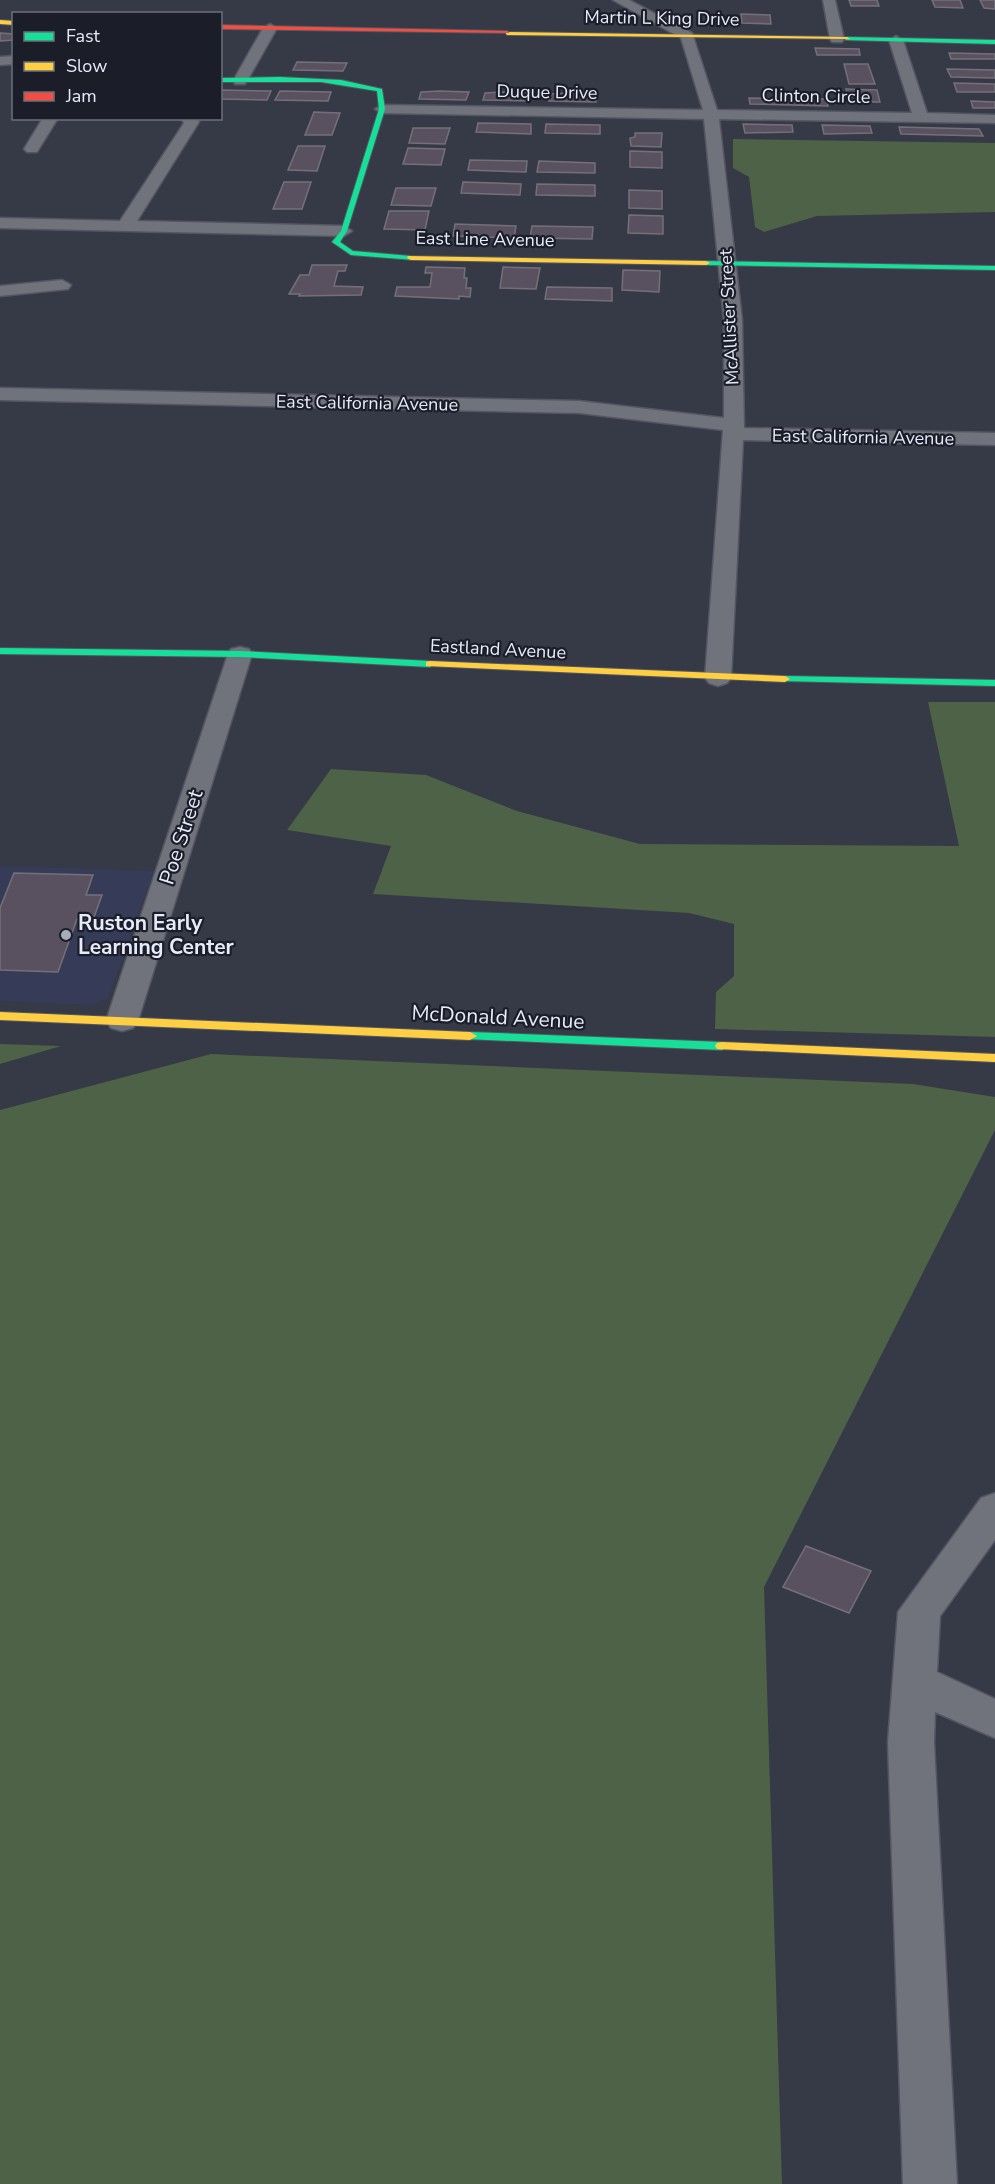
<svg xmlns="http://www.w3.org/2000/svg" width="995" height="2184" viewBox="0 0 995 2184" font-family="'Nunito Sans',sans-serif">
	<rect width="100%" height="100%" fill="#363946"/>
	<path fill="#363c58" d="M0,866L154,871L108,998L93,1005L0,1001Z"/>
	<path fill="#4d6246" d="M733,139L995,143V212L817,216L764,232L755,227L749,177L733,168Z
		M928,702H995V1037L715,1029L716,992L734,976V924L689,913L373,894L391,846L287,830L331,769L426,775L517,811L640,844L959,846Z
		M0,1044L61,1046L0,1064Z
		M211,1054L913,1084L995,1097V1130L764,1587L782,2184H0V1110Z"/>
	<path fill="#595160" stroke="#74707a" stroke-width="1.5" d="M849,0H877L879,6H851Z
		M932,0H960L963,8L935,7Z
		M980,0H995V9L984,8Z
		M741,14L770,15L771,24L742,23Z
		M0,33L14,34V40L0,41Z
		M815,48L859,49L860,55H817Z
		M949,53L995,54V59H951Z
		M297,62L347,63L343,71L293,70Z
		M844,64H868L875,84H849Z
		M947,69L995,70V78L951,77Z
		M954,83L995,84V92H957Z
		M846,89L877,90L880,102H855L854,97H849Z
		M220,90L271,91L267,100L220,99Z
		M280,91L331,92L328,101L275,100Z
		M440,91L469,92L466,100L419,99L421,92Z
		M503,92H532L530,101L483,100L485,93Z
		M551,94L569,93L598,94L596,102L549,101Z
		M749,98L826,99L828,106L750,104Z
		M971,101L995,102V108H973Z
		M314,112L340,113L332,135H305Z
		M478,123L531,124V134L476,132Z
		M546,124L600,125V134L545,133Z
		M743,124L792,125L793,132L745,133Z
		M822,125L870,126L872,133L824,134Z
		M899,127L979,129L983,136L901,134Z
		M413,128H450L445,144L409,143Z
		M635,133H662L661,147L631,146L630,138L635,137Z
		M298,146H325L317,171L288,170Z
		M408,148L445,149L441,165L403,164Z
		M630,151L662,152V168L630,167Z
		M470,160L527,161L526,172L468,170Z
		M539,161L595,163V173L537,172Z
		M284,182H311L302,209H273Z
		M463,182L521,184L520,195L461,193Z
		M537,184L595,185V196L536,195Z
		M396,188H436L431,206L391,205Z
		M629,190L662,191V209L629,208Z
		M389,211H429L425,230L384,229Z
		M629,215L663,216V234L628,233Z
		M455,224L516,226L514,238L453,236Z
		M532,226L593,227L592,239L530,238Z
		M312,265H347L345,271H338L334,286L363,287L361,295L299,296L300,294H289L300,275H309Z
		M426,267L465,268L464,278H467L466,288H471L470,297L459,296V299L395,296L397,287H430L432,273H425Z
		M503,267L540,268L536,289L500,288Z
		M623,270L660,271L659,292L622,290Z
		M547,287L612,288V301L545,299Z
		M14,873L93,875L86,895H102L93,920L77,919L58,972L0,970V908Z
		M806,1546L871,1571L849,1613L783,1587Z"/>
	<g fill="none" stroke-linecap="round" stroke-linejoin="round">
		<defs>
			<path id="street" d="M613,0H629L692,33L717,110L912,113L889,40L896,36L903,40L927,113L995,115V123L719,119L742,320L744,428L995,433V445L743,440L731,678L727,683L718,686L709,683L705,678L723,430L579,413L0,400V388L579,401L724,418V320L704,119L382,113L375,109L382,105L703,110L681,38Z
				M823,0H835L844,39L842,42H832L830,39Z
				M270,24L277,28L247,81L245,84H235L233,81L263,28Z
				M14,56V64L0,65V57Z
				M43,118H58L37,152H27L24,149Z
				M181,118H197L199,122L137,221L344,226L352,231L344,236L0,228V218L120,221L184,123Z
				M62,280L71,285L68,289L0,296V286Z
				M240,647L249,649L252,654L138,1021L133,1028L122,1031L111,1028L106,1021L228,654L231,649Z
				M995,1493V1540L940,1616L937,1672L995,1699V1738L935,1712L934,1742L957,2184H903L888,1742L898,1612L981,1498Z"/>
			<path id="fast" d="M847,37L995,40V44L845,40Z
				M280,77L341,80L382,89L385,109L347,231L340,242L353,251L411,256L415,258L414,260L351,255L332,242L341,231L379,109L377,91L321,82H220V78Z
				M703,261L995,266V270L706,265H703Z
				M0,648L240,651L430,661L435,664L430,667L240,657L0,654Z
				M785,676L995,680V686L781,681L780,679Z
				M470,1032L722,1042L729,1046L722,1050L465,1039L463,1036L465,1033Z"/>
			<path id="slow" d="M0,20L14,21V25L0,24Z
				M505,32L847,37L850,39L507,35Z
				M408,256L706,261L710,263L706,265L411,260L407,258Z
				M430,661L785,676L790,679L785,682L426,666V662Z
				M0,1012L470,1032L477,1036L470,1040L0,1020Z
				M722,1042L995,1054V1062L717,1049L715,1046L717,1043Z"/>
			<path id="jam" d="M220,25L507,31L510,33L220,29Z"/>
		</defs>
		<use href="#street" stroke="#535662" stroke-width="3"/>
		<use href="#fast" stroke="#535662" stroke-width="2"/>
		<use href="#slow" stroke="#535662" stroke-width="2"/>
		<use href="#jam" stroke="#535662" stroke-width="2"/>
		<use href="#street" fill="#70727c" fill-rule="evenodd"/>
		<use href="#fast" fill="#16e098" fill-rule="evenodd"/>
		<use href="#slow" fill="#ffcf43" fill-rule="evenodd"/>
		<use href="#jam" fill="#f24e42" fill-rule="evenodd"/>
	</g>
	<circle fill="#a8adbb" stroke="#1b1d28" stroke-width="2" cx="66" cy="935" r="6"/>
	<g text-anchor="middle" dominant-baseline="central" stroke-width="4.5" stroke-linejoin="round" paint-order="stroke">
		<g font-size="18" fill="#e6ebfa" stroke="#1b1d28">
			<text transform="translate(662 18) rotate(1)">Martin L King Drive</text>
			<text transform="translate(547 92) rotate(1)">Duque Drive</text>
			<text transform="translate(816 96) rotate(1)">Clinton Circle</text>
			<text transform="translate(485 239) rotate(1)">East Line Avenue</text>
			<text transform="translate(729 317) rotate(-93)">McAllister Street</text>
			<text transform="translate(367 403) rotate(1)">East California Avenue</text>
			<text transform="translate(863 437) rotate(1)">East California Avenue</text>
			<text transform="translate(498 649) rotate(3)">Eastland Avenue</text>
		</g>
		<g font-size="21" fill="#e6ebfa" stroke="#1b1d28">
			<text transform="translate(181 837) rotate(-72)">Poe Street</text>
			<text transform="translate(498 1017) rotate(3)">McDonald Avenue</text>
		</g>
		<g font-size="21" font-weight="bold" fill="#e6ebfa" stroke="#1b1d28" text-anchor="start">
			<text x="78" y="923">Ruston Early<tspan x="78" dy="24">Learning Center</tspan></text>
		</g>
	</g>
	<rect x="12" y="12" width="210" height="108" fill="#1b1d28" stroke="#6c6f7c" stroke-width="1.5"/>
	<rect x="24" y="32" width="30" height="9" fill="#16e098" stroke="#6c6f7c" stroke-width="1.5"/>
	<text x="66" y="42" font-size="18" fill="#e6ebfa">Fast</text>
	<rect x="24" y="62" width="30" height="9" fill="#ffcf43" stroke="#6c6f7c" stroke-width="1.5"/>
	<text x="66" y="72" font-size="18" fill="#e6ebfa">Slow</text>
	<rect x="24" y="92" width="30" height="9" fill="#f24e42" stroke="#6c6f7c" stroke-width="1.5"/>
	<text x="66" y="102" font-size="18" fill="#e6ebfa">Jam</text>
</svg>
